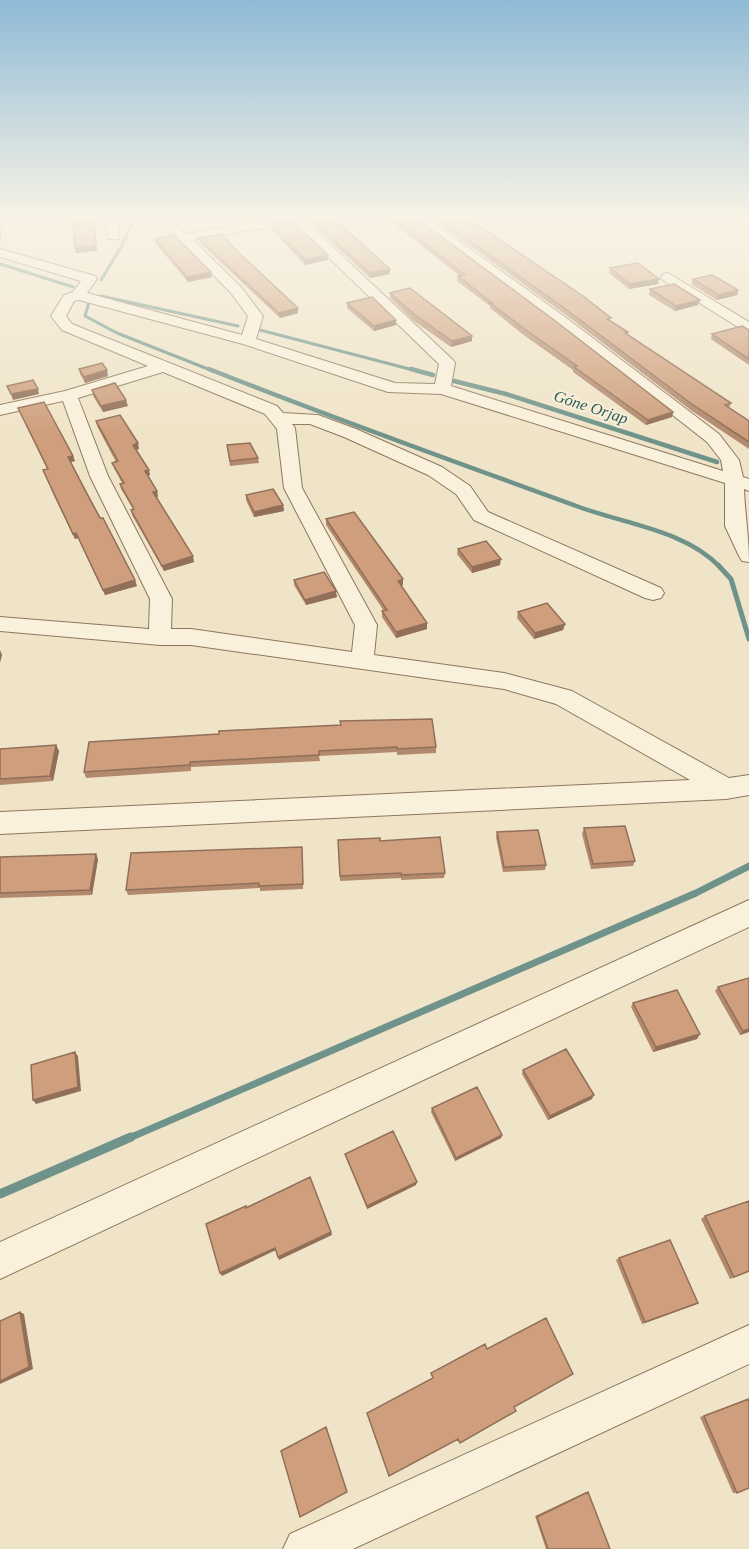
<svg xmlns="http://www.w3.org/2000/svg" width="749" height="1549" viewBox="0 0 749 1549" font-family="'Times New Roman',serif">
	<rect width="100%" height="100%" fill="#f0e4c8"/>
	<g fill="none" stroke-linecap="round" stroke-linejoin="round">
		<path stroke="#6f938a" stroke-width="3" d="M0,264L73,287
			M101,280L121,247L135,217
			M101,296L238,326
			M89,302L85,316L117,333L213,371
			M260,330L417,371"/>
		<path stroke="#6f938a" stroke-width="4.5" d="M209,369C332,418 456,462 579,507C625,524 684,530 720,567
			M411,369L433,375
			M454,381L506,394L717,462"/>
		<path stroke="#6f938a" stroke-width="5" d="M718,565L731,579L749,639"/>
		<path stroke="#6f938a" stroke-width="7" d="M127,1139L696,893L749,866"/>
		<path stroke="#6f938a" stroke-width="9" d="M0,1194L131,1137"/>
		<defs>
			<path id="minor" d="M107,217H119L118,239H108Z
				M156,217H169L186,234L283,217H310L305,221L453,360L455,363L451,386L723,471L721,460L707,442L555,323L412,217H426L565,317L719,434L739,460L743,477L749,479V491L744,489C745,515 749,537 749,562L742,561L739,556L725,526V483L441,394L388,392L243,344L79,300L74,301L66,316L72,324L277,406L283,413L318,415L356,429L442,467L470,486L488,512L661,588L664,593L661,598L653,600L645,598L474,520L456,494L428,475L344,437L310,424H292L295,428L302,488L377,625L374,655L504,673L572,691L729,778L749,775V795L726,799L0,834V812L690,780L556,704L504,689L191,645H160L0,631V617L149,629L150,599L90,476L63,401L0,415V405L65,391L148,366L62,330L51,316L64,295L73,292L81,281L0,257V249L95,276L97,279L87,293L242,335L248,316L231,293ZM293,223L439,364L435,384L395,383L256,339L263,316L241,287L193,240ZM163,372L265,414L277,429L284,488L355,625L352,652L191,629H171L172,599L108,476L78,398Z
				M668,273L749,322V334L663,280L661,277L663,274Z
				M749,900V927L0,1279V1242Z
				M749,1325V1364L353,1549H283L290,1534Z"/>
		</defs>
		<use href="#minor" stroke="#8d765c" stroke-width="2"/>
		<use href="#minor" fill="#faf1dc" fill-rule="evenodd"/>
	</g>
	<path fill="#b2896c" d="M231,217H270L238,222Z
		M308,217L390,269V274L370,278L308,221Z
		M385,217H415L673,412L672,417L646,425L573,372V370L525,336L490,308V306L457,281L458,276H460Z
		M430,217H466L610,320L628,335L731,403L729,408L749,421V449L692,411L566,315Z
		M270,224L328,260L305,265L271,229Z
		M198,238L238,252L298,313L280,318L199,242Z
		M155,239L211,272L212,277L188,282L156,244Z
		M610,268L658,284L629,289L609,273Z
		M693,279L738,290L737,295L717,300L691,284Z
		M650,289L700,300L698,305L675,311L649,295Z
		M390,293L472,336V341L451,347L414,321L390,298Z
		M347,303L396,325L374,331L347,308Z
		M749,330V365L711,339L712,334Z
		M79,369L108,376L85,383L80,374Z
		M92,390L128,406L103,412L93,396Z
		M18,408L73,456L75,461L71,462L137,586L105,595L78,538L75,539L54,496L43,470L47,469Z
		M96,421L139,449L136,450L150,475L148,476L157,491L158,497H156L194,562L164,571L132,515L131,510L133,509L121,489L120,484L122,483L114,468L112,463L116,462L97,426Z
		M227,445L258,458L259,463L230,466Z
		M246,495L283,505L284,511L254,517L246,500Z
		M326,519L403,579V585H401L427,623V629L396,638L382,617V611H384L326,525Z
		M458,549L500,565L472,573L457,554Z
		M294,580L337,597L306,605L294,585Z
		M518,612L565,624L563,630L534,639L517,618Z
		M89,742L436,747V753L397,755V752L319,756L320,761L191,767V771L86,778L84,772Z
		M56,745L59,751L53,781L0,785V749Z
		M584,828L635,861L633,866L591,869L582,834Z
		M497,832L546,865L545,870L503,872L496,837Z
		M338,840L380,841L445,873L444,878L401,880V878L340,881Z
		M303,853V889L260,891V888L128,895L126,890Z
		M0,857L98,859L92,895L0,898Z
		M749,978V1032L740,1035L715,991L718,987Z
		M633,1003L697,1039L653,1052L631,1007Z
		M523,1070L592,1099L548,1120L522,1074Z
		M432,1108L502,1135L501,1138L455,1161L431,1112Z
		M345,1154L416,1185L367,1209L346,1157Z
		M705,1216L749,1272L730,1279L701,1219Z
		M619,1258L698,1303L694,1305L642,1324L616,1260Z
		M749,1398V1488L737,1493H733L700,1417Z
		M586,1492H588L610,1549H546L535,1516Z"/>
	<path fill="#916f58" d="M1,217H2L1,241H0Z
		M94,217L97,251L76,253L75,248Z
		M242,217H270L238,222L237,218Z
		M328,255V260L305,265V260Z
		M390,269V274L370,278V273Z
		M211,272L212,277L188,282L187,277Z
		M659,279L658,284L629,289L630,284Z
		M738,290L737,295L717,300L719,295Z
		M700,300L698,305L675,311L676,306Z
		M298,308V313L280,318L279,313Z
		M396,320V325L374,331V326Z
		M472,336V341L451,347L452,341Z
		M107,370L108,376L85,383L84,377Z
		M38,389L39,394L13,400L11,394Z
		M126,400L128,406L103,412L101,406Z
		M673,412L672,417L646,425L648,420Z
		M138,443L139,449L134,450L133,445Z
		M73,456L75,461L70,462L68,457Z
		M149,470L150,475L146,476L145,471Z
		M157,491L158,497L154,498L153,492Z
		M283,505L284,511L254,517V512Z
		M76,533L78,538L75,539L73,534Z
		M193,556L194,562L164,571L162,566Z
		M501,559L500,565L472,573V567Z
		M403,579V585L398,586V581Z
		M135,580L137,586L105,595L103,590Z
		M336,591L337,597L306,605L305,600Z
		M427,623V629L396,638V632Z
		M565,624L563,630L534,639L535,633Z
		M0,650L2,655L0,663Z
		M56,745L59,751L53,781L50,776Z
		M96,854L98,859L92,895L90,890Z
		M749,1029V1032L740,1035L743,1031Z
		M700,1034L697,1039L653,1052L656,1047Z
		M75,1052L78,1056L81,1091L36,1104L33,1100Z
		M594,1095L592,1099L548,1120L550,1116Z
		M502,1135L501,1138L455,1161L456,1158Z
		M417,1182L416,1185L367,1209V1206Z
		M331,1232L332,1235L279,1260L278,1257Z
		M275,1248L276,1250L222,1276L220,1273Z
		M698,1303L694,1305L642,1324L645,1322Z
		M20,1312L24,1314L33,1369L0,1384V1381Z"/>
	<path fill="#cf9f7d" stroke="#916f58" stroke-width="1.5" d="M72,217H94L96,246L75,248Z
		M309,217H332L390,269L370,273Z
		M391,217H415L554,320L673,412L648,420L574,367L577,366L526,330L490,303H492L458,276L465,275Z
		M436,217H466L583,296L611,318L607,319L628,332L625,333L731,403L725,405L749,421V442L693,405L567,310Z
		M292,221L328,255L305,260L270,224Z
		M222,234L238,252L298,308L279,313L198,238Z
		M174,235L211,272L187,277L155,239Z
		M638,263L659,279L630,284L610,268Z
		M712,275L738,290L719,295L693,279Z
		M674,284L700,300L676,306L650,289Z
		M410,288L472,336L452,341L415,315L390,293Z
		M372,297L396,320L374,326L347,303Z
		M742,326L749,330V359L712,334Z
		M102,363L107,370L84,377L79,369Z
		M33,380L38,389L11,394L7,386Z
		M115,383L126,400L101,406L92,390Z
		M44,402L73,456L68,457L87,494L100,518H103L135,580L103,590L76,533L73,534L43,470L48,469L18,408Z
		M120,415L138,443L133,445L149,470L145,471L157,491L153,492L193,556L162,566L131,510L134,509L120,484L124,483L112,463L118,461L96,421Z
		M250,443L258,458L230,461L227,445Z
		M273,489L283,505L254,512L246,495Z
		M354,512L403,579L398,581L427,623L396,632L382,611L387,610L326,519Z
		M486,541L501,559L472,567L458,549Z
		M324,572L336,591L305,600L294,580Z
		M547,603L565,624L535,633L518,612Z
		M432,719L436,747L397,749V747L319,751V755L190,762V765L84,772L89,742L219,734V731L341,725L340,721Z
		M56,745L50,776L0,779V749Z
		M625,826L635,861L593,864L584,828Z
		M538,830L546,865L504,867L497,832Z
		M440,837L445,873L401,875V873L340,876L338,840L380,838V841Z
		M302,847L303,884L259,886V883L126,890L131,853Z
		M96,854L90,890L0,893V857Z
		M749,978V1029L743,1031L718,987Z
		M677,990L700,1034L656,1047L633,1003Z
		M566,1049L594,1095L550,1116L523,1070Z
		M75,1052L78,1087L33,1100L31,1065Z
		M477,1087L502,1135L456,1158L432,1108Z
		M393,1131L417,1182L367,1206L345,1154Z
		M310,1177L331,1232L278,1257L275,1248L220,1273L206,1224L246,1206V1208Z
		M749,1201V1271L734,1277L705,1216Z
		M670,1240L698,1303L645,1322L619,1258Z
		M20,1312L29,1367L0,1381V1321Z
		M546,1318L573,1374L514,1407L516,1411L460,1443L458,1439L389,1476L367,1413L433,1378L431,1373L485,1344L487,1349Z
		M749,1399V1488L737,1493L704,1416Z
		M326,1427L347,1492L300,1517L281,1451Z
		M588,1492L610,1549H548L537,1517Z"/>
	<linearGradient id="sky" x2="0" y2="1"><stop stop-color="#8fbad6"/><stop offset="0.5" stop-color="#f8f3e6"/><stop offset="1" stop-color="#f8f3e6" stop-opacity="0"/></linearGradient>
	<rect width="749" height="434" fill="url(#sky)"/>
	<g text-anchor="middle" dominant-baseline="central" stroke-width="4.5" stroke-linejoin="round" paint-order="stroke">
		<g font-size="16" font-style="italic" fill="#2f5d5a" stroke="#f7eed8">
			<text transform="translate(591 407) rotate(18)">Góne Orjap</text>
		</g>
	</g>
</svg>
